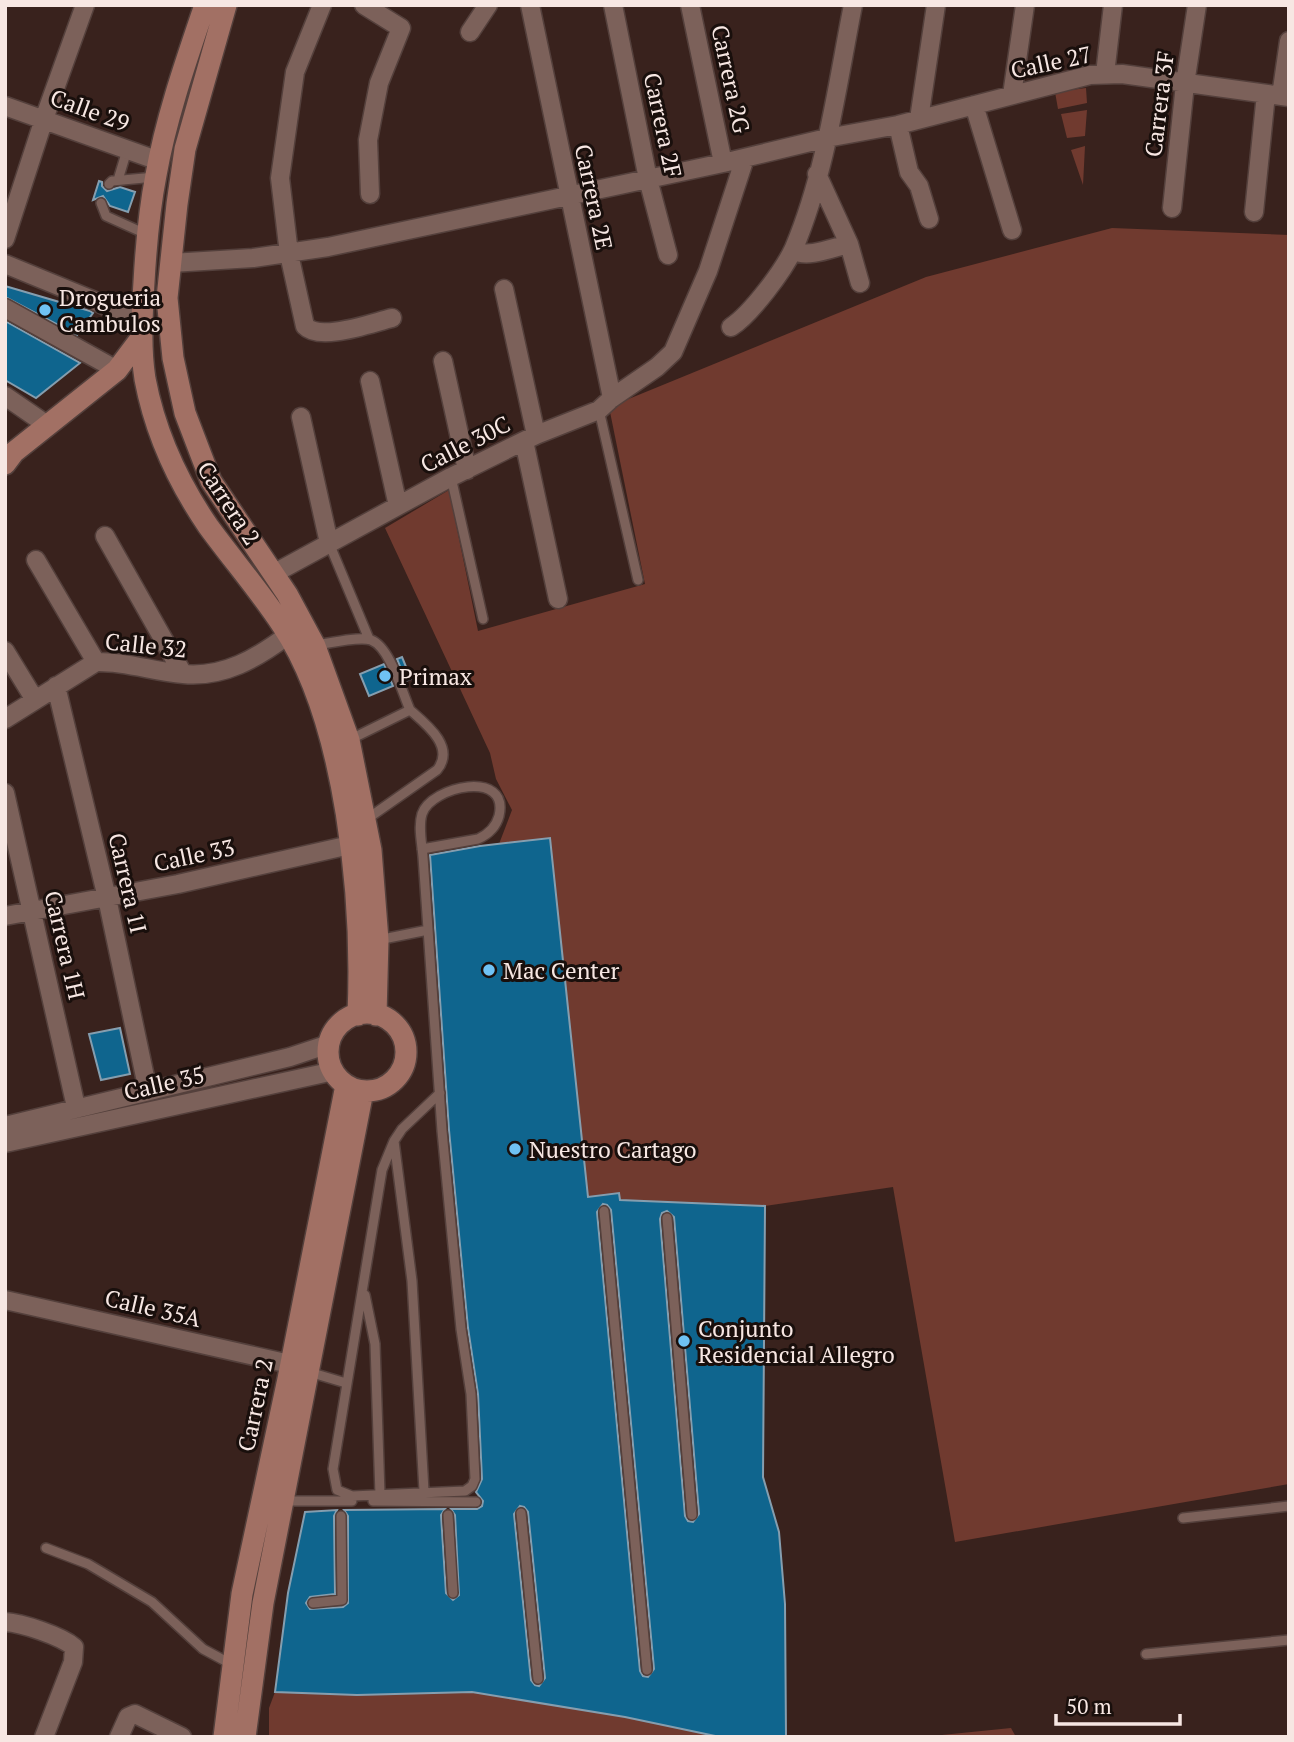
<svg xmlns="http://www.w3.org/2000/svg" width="1294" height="1742" viewBox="0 0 1294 1742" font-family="'PT Serif',serif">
	<rect width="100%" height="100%" fill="#39221d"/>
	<path fill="#703a2f" d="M1086,88L1087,103L1058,109L1055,92Z
		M1087,110L1085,136L1067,138L1061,114Z
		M1085,146L1083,185L1071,150Z
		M1112,228L1289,235V1484L955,1542L893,1187L765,1206L620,1200L619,1193L588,1197L550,839L499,844L512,810L496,779L490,753L385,528L449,490L478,631L645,584L609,407L926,277Z
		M275,1692L357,1695L472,1692L625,1717L720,1737H269V1708Z
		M1011,1728L1016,1737H922Z"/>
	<path fill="#0f658e" stroke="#859eaf" stroke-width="2" fill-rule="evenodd" d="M99,181L102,182V186L107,191L120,187L135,192L128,212L110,206L103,196L93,200Z
		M5,286L90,311L93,313L77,335L5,297Z
		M5,321L80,363L36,398L5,380Z
		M402,657L411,679L406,681L397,659Z
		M384,664L393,686L369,696L360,674Z
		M550,838L588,1197L619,1193L620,1200L765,1206L763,1477L779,1532L785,1604L786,1737H720L625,1717L472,1692L357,1695L275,1692L288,1593L305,1512L337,1510L334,1516L335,1594L310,1597L306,1603L310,1609L343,1607L348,1603V1516L344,1510L445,1509L441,1515L446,1593L453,1600L459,1595L455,1515L451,1509H477L482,1506L483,1501L476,1492L482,1479L478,1394L468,1328L449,1130L430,855L480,846ZM603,1204L607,1205L611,1210L654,1669L648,1677L643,1676L640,1671L597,1212ZM667,1211L674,1217L699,1514L693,1522L688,1521L685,1516L660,1219L662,1213ZM520,1506L524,1507L528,1512L545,1678L539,1686L535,1685L531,1680L514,1514Z
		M120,1028L130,1074L101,1080L89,1034Z"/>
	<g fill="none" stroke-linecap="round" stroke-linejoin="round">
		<defs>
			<path id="lane" d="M118,180L127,150
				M109,184L112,181L155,177
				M101,203L106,216L146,234
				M599,410L638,580
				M451,477L483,619
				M329,543L369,639
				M317,645C330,643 359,636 371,640C390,647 402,692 410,710L349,740
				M367,819L437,770C456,747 426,724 410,710
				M422,849L478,839C489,834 496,827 499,816C510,769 431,786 422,814C418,827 422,844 423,857L442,1131L461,1329L471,1394L475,1479L472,1486L465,1491L352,1496L337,1490L333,1469L382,1170L394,1141L402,1129L440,1093
				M378,940L428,930
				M394,1141L412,1281L424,1491
				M604,1211L647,1670
				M667,1218L692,1515
				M365,1295L375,1344L380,1495
				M309,1372L346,1383
				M284,1501H352
				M373,1501L476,1502
				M521,1513L538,1679
				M448,1515L453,1593
				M1183,1518L1289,1506
				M46,1548L88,1564L152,1602L203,1649L231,1664
				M313,1603L342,1600L341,1516
				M1146,1654L1289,1640"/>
			<path id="street" d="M322,5L295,72L280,178L289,254L305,326C320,342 371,323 392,318
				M364,5L401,28L379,83L368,140L370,194
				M530,5L612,398
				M613,5L648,179L668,255
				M690,5L723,163
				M470,32L488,5
				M1105,74L1113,5
				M1012,95L1025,5
				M1281,96L1289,41
				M974,105L1012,230
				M5,106L159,161
				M919,119L936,5
				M898,125L909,172L919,186L929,219
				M817,174L849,244L860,283
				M1172,208L1185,84L1197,5
				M1254,212L1266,94
				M5,239L44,119L85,5
				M793,251C810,258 831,248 849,244
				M171,263L253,258L328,247L723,163L827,138L898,125L1090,75L1122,74L1289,97
				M5,264L95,301L141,323
				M504,289L536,435
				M5,308L117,370
				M731,327C751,314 784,270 794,248C826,172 837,86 853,5
				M443,361L467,470
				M370,381L398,506
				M5,396L47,425
				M301,417L329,543
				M524,441L558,599
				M105,536L183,674
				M36,560L96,662
				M273,574L451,477L536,435L599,410L612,398L657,367L673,352L708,271L745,158
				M5,651L35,700
				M56,686L107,898L148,1091
				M5,719L96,662C126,661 154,672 183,674C224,678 257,658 288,635
				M5,793L76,1107
				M5,916L178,884L350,845
				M5,1126L290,1057L329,1044
				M5,1143L334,1071
				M5,1300L290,1364
				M5,1622C22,1623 61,1636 74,1647L73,1662L44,1737
				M119,1737L128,1717L135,1714L182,1737"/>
			<path id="secondary" d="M205,5C186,61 166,118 156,175C149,211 146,246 144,282C142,314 140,347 145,379C155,432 178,482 208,526C232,559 259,590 282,625C347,722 363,900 358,1015
				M226,5L185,149L177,204L167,298L173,358L185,413L211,481L287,594L315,646L349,740L371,850L378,940L376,1015
				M5,464L14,452L117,370L141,338
				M328 1052a39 39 0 1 1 78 0a39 39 0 1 1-78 0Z
				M224,1737L242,1594L288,1379L346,1085
				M245,1737L263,1603L363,1091"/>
		</defs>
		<use href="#lane" stroke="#54403c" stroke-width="12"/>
		<use href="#street" stroke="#54403c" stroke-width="21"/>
		<use href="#secondary" stroke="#54403c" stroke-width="24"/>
		<use href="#lane" stroke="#7c615a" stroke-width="9"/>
		<use href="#street" stroke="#7c615a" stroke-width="18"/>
		<use href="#secondary" stroke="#a27064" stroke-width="21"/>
	</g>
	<g fill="#6fc2f4" stroke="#190f0c" stroke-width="2.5">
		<circle cx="45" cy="310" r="7"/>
		<circle cx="385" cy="676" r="7"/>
		<circle cx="489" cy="970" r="7"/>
		<circle cx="515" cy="1149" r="7"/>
		<circle cx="684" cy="1341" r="7"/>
	</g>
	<g text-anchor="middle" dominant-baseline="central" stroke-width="6" stroke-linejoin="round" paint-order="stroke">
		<g font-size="23" fill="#f7e7e3" stroke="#190f0c">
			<text transform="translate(1051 62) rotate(-12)">Calle 27</text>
			<text transform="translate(731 79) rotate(78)">Carrera 2G</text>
			<text transform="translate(1159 104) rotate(-83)">Carrera 3F</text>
			<text transform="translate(90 110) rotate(20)">Calle 29</text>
			<text transform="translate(663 125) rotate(78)">Carrera 2F</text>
			<text transform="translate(594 197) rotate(78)">Carrera 2E</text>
			<text transform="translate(465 444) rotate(-27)">Calle 30C</text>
			<text transform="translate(229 503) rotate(57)">Carrera 2</text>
			<text transform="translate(146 645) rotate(6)">Calle 32</text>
			<text transform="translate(194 855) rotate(-12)">Calle 33</text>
			<text transform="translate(128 883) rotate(77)">Carrera 1I</text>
			<text transform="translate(65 945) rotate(77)">Carrera 1H</text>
			<text transform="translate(164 1083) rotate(-13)">Calle 35</text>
			<text transform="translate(153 1308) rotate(13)">Calle 35A</text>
			<text transform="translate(255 1405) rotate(-78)">Carrera 2</text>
		</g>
		<g font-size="23" fill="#f7e7e3" stroke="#190f0c" text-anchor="start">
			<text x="59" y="297">Drogueria<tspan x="59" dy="26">Cambulos</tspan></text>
			<text x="399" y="676">Primax</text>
			<text x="503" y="970">Mac Center</text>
			<text x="529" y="1149">Nuestro Cartago</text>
			<text x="698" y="1328">Conjunto<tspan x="698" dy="26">Residencial Allegro</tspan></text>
		</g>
	</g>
	<rect width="1294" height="1742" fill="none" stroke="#f7e7e3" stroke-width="14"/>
	<path d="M1056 1714v10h124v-10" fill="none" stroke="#f7e7e3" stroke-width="3.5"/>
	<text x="1066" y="1714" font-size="21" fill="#f7e7e3" stroke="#190f0c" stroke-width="5" paint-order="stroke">50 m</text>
</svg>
